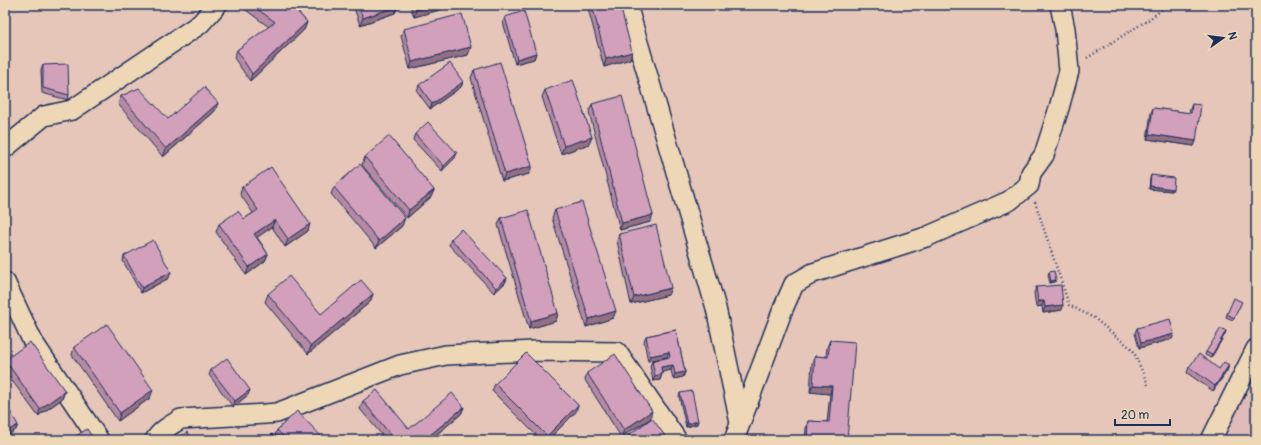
<svg xmlns="http://www.w3.org/2000/svg" width="1261" height="445" viewBox="0 0 1261 445" font-family="Pangolin,sans-serif">
	<rect width="100%" height="100%" fill="#e6c6b8"/>
	<filter id="ink" filterUnits="userSpaceOnUse"><feTurbulence type="fractalNoise" baseFrequency=".025" numOctaves="2"/><feDisplacementMap in="SourceGraphic" scale="8" xChannelSelector="R" yChannelSelector="G"/><feConvolveMatrix kernelMatrix="1 2 1 2 8 2 1 2 1" color-interpolation-filters="sRGB"/></filter>
	<g filter="url(#ink)">
		<path fill="#e0bbb9" d="M1256,374V440H1221L1249,386Z"/>
		<g fill="none" stroke-linecap="round" stroke-linejoin="round">
			<defs>
				<path id="minor" d="M627,5L716,308L740,423
					M5,148L44,116L72,110L200,24L217,5
					M5,282L33,342L99,440
					M155,440C161,430 171,425 181,419L265,414L277,413L400,365L446,355L534,351L617,352L677,440
					M734,440L783,309L794,284L813,273L926,237L1009,201L1029,185L1031,173L1044,155L1059,108L1069,71L1065,29L1060,5
					M1211,440L1256,349"/>
			</defs>
			<use href="#minor" stroke="#1b2f5e" stroke-width="22"/>
			<path stroke="#1b2f5e" stroke-width="2.5" stroke-dasharray="1 3" stroke-linecap="butt" d="M1087,58L1148,20L1168,5
				M1035,202L1069,305L1094,318L1133,350L1149,387"/>
			<use href="#minor" stroke="#eed7b6" stroke-width="19"/>
		</g>
		<path fill="#b58aa2" stroke="#1b2f5e" d="M239,5H291L307,22L304,30L250,81L234,58L237,50L269,27Z
			M353,5H398L395,13L360,25Z
			M410,5H444L443,9L414,17Z
			M587,5H620L630,59L604,67Z
			M505,17L536,53L534,59L515,64L503,22Z
			M404,29L468,55L410,69L401,36Z
			M43,65L69,95L68,100L42,93L41,70Z
			M474,70L529,174L502,181L471,78Z
			M463,82L461,87L430,109L417,91L419,85Z
			M545,90L592,137L589,144L561,154L542,97Z
			M121,96L168,119L215,111L163,157L118,104Z
			M592,104L653,215L650,222L620,230L589,112Z
			M1192,104L1196,141L1194,146L1147,139L1151,113L1153,108L1189,113L1190,109Z
			M415,134L455,158L442,171L413,140Z
			M365,157L434,190L431,197L407,218L362,165Z
			M1151,175L1172,191L1149,189L1150,178Z
			M242,187L308,231L285,247L272,227L257,237L268,254L265,261L246,275L216,232L219,224L244,219L253,213L240,194Z
			M334,187L402,226L376,248L331,194Z
			M555,210L613,318L586,327L552,218Z
			M501,218L558,313L556,321L529,329L498,225Z
			M619,234L668,295L631,304L617,241Z
			M451,239L507,278L505,283L494,293L449,245Z
			M124,256L169,278L141,293L123,261Z
			M1049,272L1056,280L1055,282L1050,283L1048,275Z
			M1036,287L1062,310L1043,313L1042,306L1036,307L1034,293Z
			M268,294L321,314L373,294L370,302L308,354L265,302Z
			M1240,305L1233,320L1226,317L1227,314Z
			M1137,328L1174,334L1172,339L1139,348L1135,333Z
			M676,330L685,372L683,377L673,379L671,370L662,372V374L660,380L653,381L650,366L652,361L667,357L648,361L644,341L646,336Z
			M1225,334L1211,358L1205,355L1206,352Z
			M830,340L847,440H805L806,428L808,421L827,422L830,394L810,392L812,363L815,356L826,357L827,347Z
			M74,347L150,398L118,421L72,355Z
			M5,360L65,391L62,399L38,416L5,371Z
			M1229,365L1227,371L1213,391L1187,373L1189,367L1219,369Z
			M211,370L248,395L233,407L209,375Z
			M587,373L650,419L621,437L585,380Z
			M495,384L576,412L548,440H541L492,391Z
			M680,393L697,424L686,427L679,396Z
			M363,401L409,429L464,407L461,414L430,440H386L360,409Z
			M277,430L323,438L322,440H280L275,435Z
			M629,435L668,440H627Z"/>
		<path fill="#947084" stroke="#1b2f5e" d="M432,5H444L443,9L414,17L416,10Z
			M398,6L395,13L360,25L363,18Z
			M307,22L304,30L250,81L252,74Z
			M471,47L468,55L410,69L412,62Z
			M632,52L630,59L604,67L606,59Z
			M536,53L534,59L515,64L517,59Z
			M463,82L461,87L430,109L432,104Z
			M218,103L215,111L163,157L166,149Z
			M1149,134L1196,141L1194,146L1147,139Z
			M592,137L589,144L561,154L564,146Z
			M457,153L455,158L442,171L444,166Z
			M532,166L529,174L502,181L505,174Z
			M1150,186L1173,189L1172,191L1149,189Z
			M434,190L431,197L407,218L409,210Z
			M653,215L650,222L620,230L622,223Z
			M405,218L402,226L376,248L379,241Z
			M275,220L272,227L252,241L254,234Z
			M310,224L308,231L285,247L288,239Z
			M268,254L265,261L246,275L249,267Z
			M171,272L169,278L141,293L142,288Z
			M507,278L505,283L494,293L496,288Z
			M1056,280L1055,282L1050,283L1051,281Z
			M671,288L668,295L631,304L634,297Z
			M373,294L370,302L308,354L311,346Z
			M1038,301H1044L1042,306L1036,307Z
			M1063,305L1062,310L1043,313L1045,307Z
			M616,311L613,318L586,327L589,319Z
			M558,313L556,321L529,329L531,321Z
			M1226,331L1225,334L1211,358L1212,355Z
			M1174,334L1172,339L1139,348L1141,343Z
			M669,352L667,357L648,361L650,356Z
			M673,365L671,370L659,373L661,367Z
			M1229,365L1227,371L1213,391L1215,386Z
			M685,372L683,377L673,379L675,374Z
			M662,374L660,380L653,381L655,376Z
			M813,385L832,386L830,394L810,392Z
			M153,390L150,398L118,421L120,413Z
			M250,390L248,395L233,407L235,401Z
			M65,391L62,399L38,416L40,409Z
			M578,405L576,412L548,440H546L547,436Z
			M464,407L461,414L430,440H424Z
			M652,411L650,419L621,437L624,430Z
			M698,421L697,424L686,427L687,424Z
			M18,425L16,430L5,437V433Z"/>
		<path fill="#d3a0bc" stroke="#1b2f5e" d="M252,5H291L307,22L252,74L237,50L275,22Z
			M358,5H398V6L363,18Z
			M415,5H432L416,10Z
			M592,5H620L632,52L606,59Z
			M524,11L536,53L517,59L505,17Z
			M462,14L471,47L412,62L404,29Z
			M500,62L532,166L505,174L474,70Z
			M450,63L463,82L432,104L419,85Z
			M68,64L69,95L43,88V65Z
			M573,80L592,137L564,146L545,90Z
			M204,87L218,103L166,149L121,96L139,88L168,119Z
			M622,96L653,215L622,223L592,104Z
			M1192,104L1201,105L1196,141L1149,134L1153,108L1191,113Z
			M428,122L457,153L444,166L415,134Z
			M389,136L434,190L409,210L365,157Z
			M360,164L405,218L379,241L334,187Z
			M271,167L310,224L288,239L275,220L254,234L268,254L249,267L219,224L238,211L244,219L258,210L242,187Z
			M1151,175L1174,178L1173,189L1150,186Z
			M582,202L616,311L589,319L555,210Z
			M528,210L558,313L531,321L501,218Z
			M656,225L671,288L634,297L619,234Z
			M461,229L507,278L496,288L451,239Z
			M153,240L171,272L142,288L124,256Z
			M1054,271L1056,280L1051,281L1049,272Z
			M289,276L321,314L361,280L373,294L311,346L268,294Z
			M1061,285L1063,305L1045,307L1044,301H1038L1036,287Z
			M1234,298L1242,302L1234,318L1227,314Z
			M1170,319L1174,334L1141,343L1137,328Z
			M107,324L153,390L120,413L74,347Z
			M1221,328L1226,331L1212,355L1206,352Z
			M676,330L685,372L675,374L673,365L661,367L662,374L655,376L652,361L670,357L669,352L650,356L646,336Z
			M830,340L855,342L847,440H807L808,421L829,422L832,386L813,385L815,356L828,357Z
			M30,342L65,391L40,409L5,360Z
			M526,353L578,405L547,436L495,384Z
			M615,354L652,411L624,430L587,373Z
			M1199,354L1219,369L1224,362L1229,365L1215,386L1189,367Z
			M227,358L250,390L235,401L211,370Z
			M377,390L409,429L452,393L464,407L424,440H395L363,401Z
			M692,391L698,421L687,424L680,393Z
			M5,403L18,425L5,433Z
			M297,411L323,438L321,440H287L277,430Z
			M652,418L668,440H633L629,435Z
			M87,429L94,440H70Z
			M187,432L192,440H175Z
			M272,434L277,440H266Z
			M598,438L599,440H594Z"/>
	</g>
	<rect width="1261" height="445" fill="none" stroke="#eed7b6" stroke-width="20"/>
	<rect x="10" y="10" width="1241" height="425" fill="none" stroke="#1b2f5e" stroke-width="1.5" filter="url(#ink)"/>
	<g transform="translate(1223 38) rotate(76)" stroke="#eed7b6" stroke-width="3" paint-order="stroke">
	<path d="M0-3L7 15L0 10L-7 15Z" fill="#1b2f5e"/>
	<text y="-6" font-size="11" font-weight="bold" text-anchor="middle" fill="#1b2f5e">N</text>
	</g>
	<path d="M1115 419v6h55v-6" fill="none" stroke="#1b2f5e" stroke-width="2"/>
	<text x="1121" y="419" font-size="12" fill="#1b2f5e" stroke="#eed7b6" stroke-width="3" paint-order="stroke">20 m</text>
</svg>
